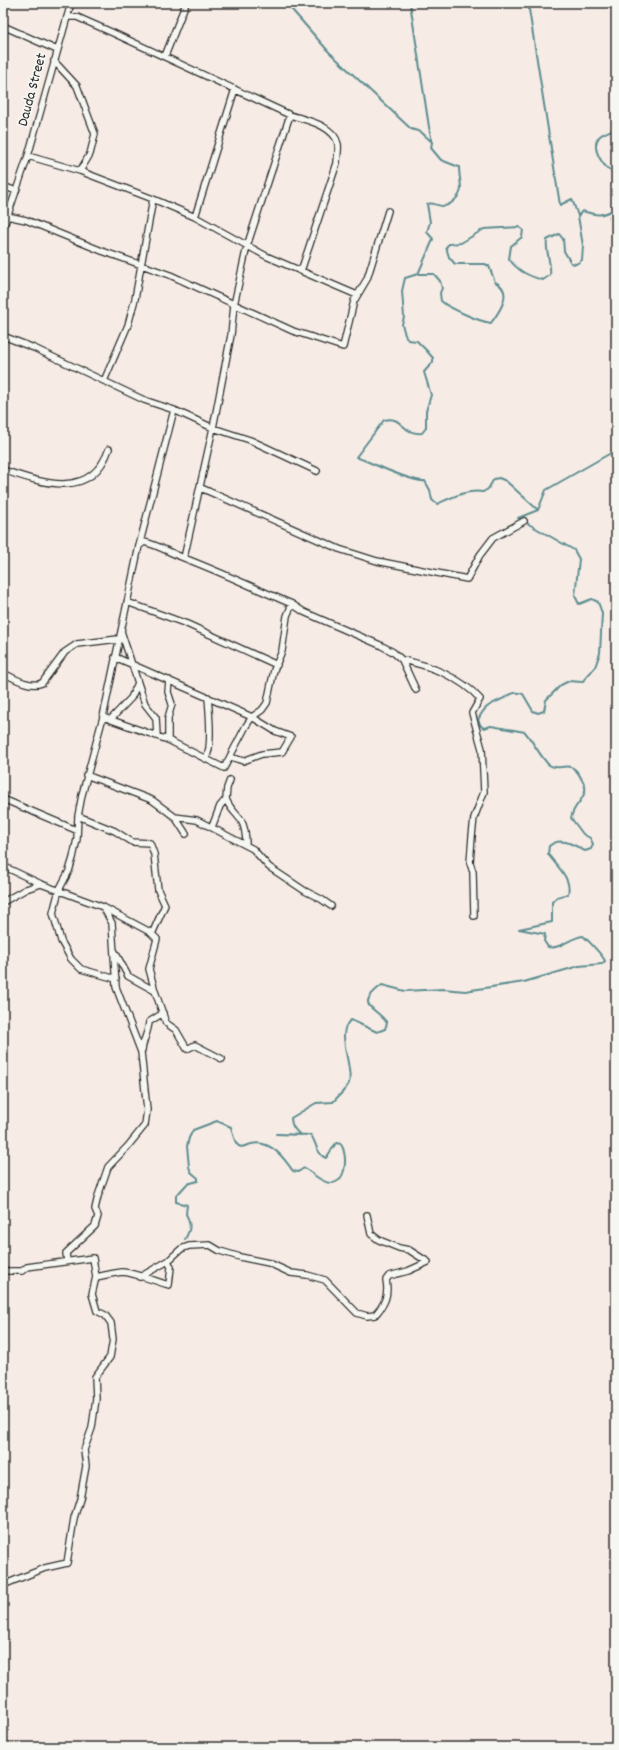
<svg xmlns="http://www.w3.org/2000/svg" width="619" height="1750" viewBox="0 0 619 1750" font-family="Dekko,sans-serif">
	<rect width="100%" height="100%" fill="#f7ece5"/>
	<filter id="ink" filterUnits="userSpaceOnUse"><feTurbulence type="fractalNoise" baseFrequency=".025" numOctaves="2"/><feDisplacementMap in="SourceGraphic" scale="8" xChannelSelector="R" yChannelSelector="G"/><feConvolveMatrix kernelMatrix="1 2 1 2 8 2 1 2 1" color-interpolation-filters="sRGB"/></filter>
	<g filter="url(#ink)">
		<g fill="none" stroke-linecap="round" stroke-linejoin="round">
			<path stroke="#5d8d91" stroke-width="2" d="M286,3L329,52L411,129L421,132L432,142L431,148L441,160L459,167C459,174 461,183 461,189C460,197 450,206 443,206C436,206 434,202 427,204L430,222L427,232L433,239L432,242L418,274
				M410,3L429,127L432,142
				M528,3L560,205L572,199L578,216
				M616,128C611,131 602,133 599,137C590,148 604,170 616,173
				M538,510L546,490L616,450
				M185,1239C191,1229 191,1224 186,1214L187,1205L176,1202V1196L187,1184L198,1181V1178L191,1172L189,1167L187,1146L189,1138L193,1130L217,1121L231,1127C239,1162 243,1139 263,1144C277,1148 285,1160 293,1171L298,1172L304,1168C313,1173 319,1181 329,1183C347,1185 348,1155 341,1144L336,1143L326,1158C317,1155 316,1142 311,1135L276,1134L301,1135C295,1131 291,1126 291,1118L316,1103L333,1102C338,1096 346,1090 349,1083C354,1068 334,1031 351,1020L377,1032L385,1029L387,1023C376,1006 353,1007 382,985L405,991L443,989L465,991L524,982L579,966L602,964L605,961C604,957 587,939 583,936C571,937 560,950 548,947L544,941L545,934L519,929L552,922V902L557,897L568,894C572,878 557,867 548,854L549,846C561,836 574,845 585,851L591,849L593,844L590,838L583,834L571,818C574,804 582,803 585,791C586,787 584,783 582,780C571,756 560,773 549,765C542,759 532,740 525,732L491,726L484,728L481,726L478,720C484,707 489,705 500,700C510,696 512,690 523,694L533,711L538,713L544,711L546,700L561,685L569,681L582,682L595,667L600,653L602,613L598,602L592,599L579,604L575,596L579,559L574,550L518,518L538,510L506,481L499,478L494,479L488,489L483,492C467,489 451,498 437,504L432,500L430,490L425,481C413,483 370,462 356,457L384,420C403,415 401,435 422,433L426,428V411L431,395L424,372L433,362V358L426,350L417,341L408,340L405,335L402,324L404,317L402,291L405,278L418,274H434L440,281L442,288L440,293L441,301C449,308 480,322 491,323C500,311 514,291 495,282L489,266L485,264H455L449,257L446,247L449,244L461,243L484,229L519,227L523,230L522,237L511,246L509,259C518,271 528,276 543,280L550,275C552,263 545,253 547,240L559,234L563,239L564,251L571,263L576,264L582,260L583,246L578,216L582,211C599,216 600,216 616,209"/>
			<defs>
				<path id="street" d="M67,17H77L111,32L290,115C305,120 334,125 338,144C339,150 337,157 337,163L301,271
					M3,26L57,50
					M165,56L186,3
					M54,61L77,86L95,134L90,154L80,171
					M28,156L80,171L153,199L195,217L266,256L357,295
					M3,186L16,191
					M7,216L26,220L102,251L170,275L293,331L343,347L354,301L367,279L388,211
					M195,217L235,89
					M613,218L616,217
					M3,229L28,156L71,3
					M3,336L34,348L144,400L174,410L213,428L250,440L317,471
					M104,381L128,325L135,299L153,199
					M3,470C42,483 91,501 109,449
					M201,488L339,549L377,561L467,579L480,555L493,538L524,521
					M139,546L144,542C158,545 170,553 184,558C221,572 256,589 292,604L304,612L380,645L393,652L402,660L416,690
					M184,558L213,428L231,335L234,305L247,246L290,115
					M127,602L187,624L277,665
					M115,657L252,717L275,731L291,737L282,752L262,754L243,761L231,757
					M402,660C429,665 462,678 480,699L472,713L482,749L484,792L474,818L472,836L470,863L473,872L474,916
					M3,673C14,678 29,688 42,683L65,652L77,644L118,639
					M138,683L145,704L156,718L157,736
					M103,717L168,740L224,768L246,726L252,717L262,710L267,703L274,670L282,651L287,616L292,604
					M111,719L131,698L138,683L121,631
					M168,740V718L172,704L168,692L169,680
					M206,758C213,746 209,712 208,697
					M86,775L152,800L175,817L186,834
					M3,799L76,830
					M226,799C230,809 234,811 241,820C245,827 246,837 246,845
					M78,816L115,831L132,842L150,843L154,854L158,890L165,905L152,934
					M175,817L197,820L253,849L269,867L305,891L321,899L331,906
					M212,827L220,806L226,799L227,788L230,780
					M3,866L41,884L103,907L150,932L157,939L149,969L155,991
					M3,902L26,889L41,884
					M114,950L128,976L155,991L166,1023L176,1030L187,1049L195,1045L222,1059
					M116,979L81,969L71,959L61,941L53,913L59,890L69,871L73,858L77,839L78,816L82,795L103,717L139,546L174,410
					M142,1050C143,1040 148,1033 149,1022L163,1013
					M67,1261L66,1253L95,1226L98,1216L95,1209L98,1196L108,1167L128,1146L145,1125L147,1110L141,1052L116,987L112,923L103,907
					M168,1261L181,1249L189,1246L210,1245L220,1251L240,1257L269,1263L291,1273L307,1275L325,1280L357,1313L367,1316L375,1315C385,1304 389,1295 386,1280L389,1276L408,1271L428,1262L409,1250L399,1248L379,1240L371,1234L367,1215
					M8,1271H22L27,1267L93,1258L96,1277
					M3,1585L45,1568L67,1563L74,1518L80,1499L86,1466L84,1450L92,1428L96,1399L95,1377L110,1357L113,1339L111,1323L105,1315L97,1311L92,1294L96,1277C105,1275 114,1273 122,1272C132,1272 158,1282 169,1285L171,1267L168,1261L140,1277"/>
			</defs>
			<use href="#street" stroke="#2b2b2b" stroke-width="8"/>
			<use href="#street" stroke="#f6f6f2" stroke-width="5.5"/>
		</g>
	</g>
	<g text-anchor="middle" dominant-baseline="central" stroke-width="3.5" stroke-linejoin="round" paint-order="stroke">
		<g font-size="15" fill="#2b2b2b" stroke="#f6f6f2">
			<text transform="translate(33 90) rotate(-75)">Dauda Street</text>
		</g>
	</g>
	<rect width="619" height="1750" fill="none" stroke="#f6f6f2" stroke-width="16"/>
	<rect x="8" y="8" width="603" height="1734" fill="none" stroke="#2b2b2b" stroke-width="1.5" filter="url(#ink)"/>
</svg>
